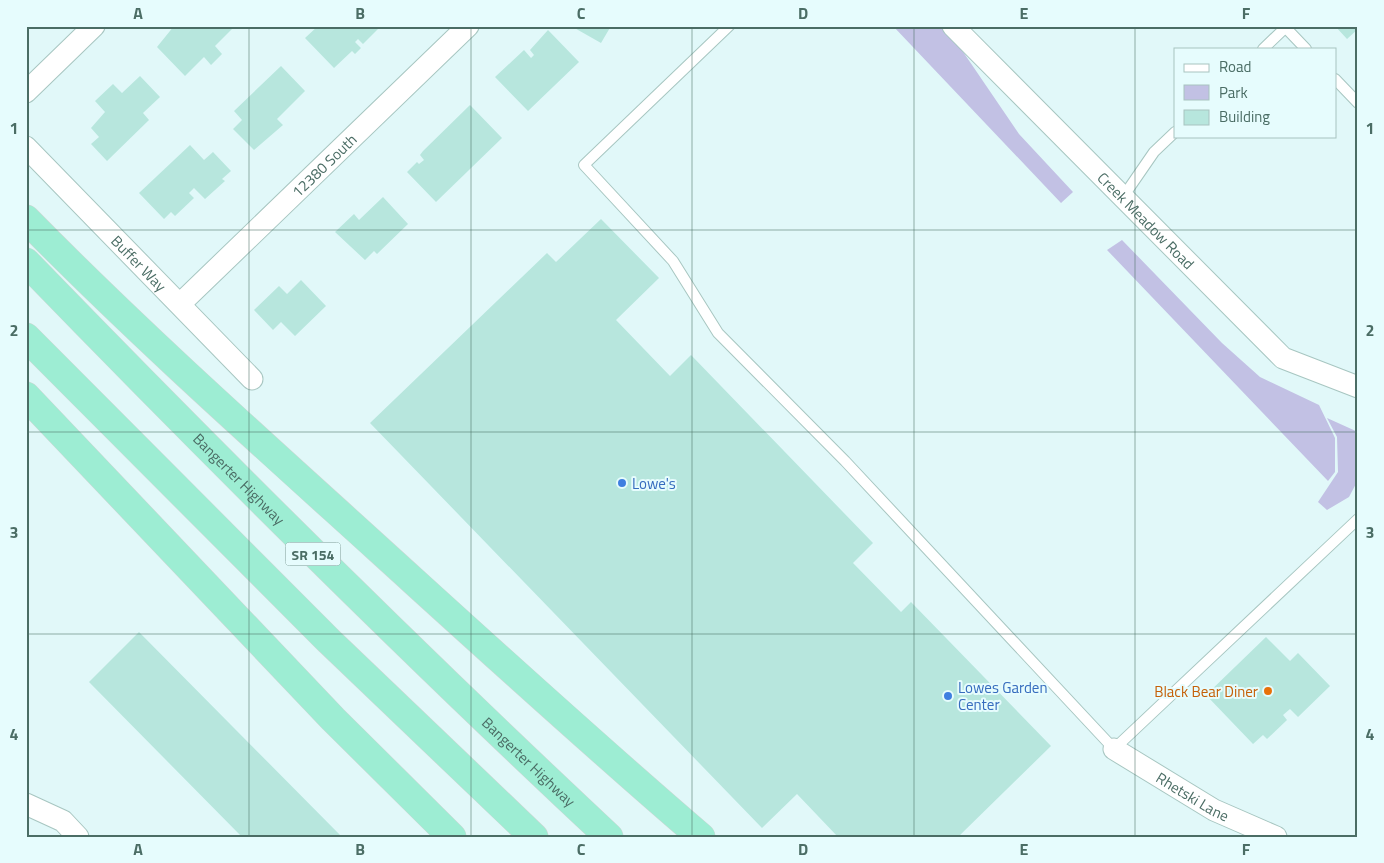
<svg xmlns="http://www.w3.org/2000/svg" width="1384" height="863" viewBox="0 0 1384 863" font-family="'Titillium Web',sans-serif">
	<rect width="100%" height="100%" fill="#e1f8f9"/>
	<path fill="#c2c1e4" d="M893,26H942L955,40L1019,134L1073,192L1061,203Z
		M1122,240L1222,343L1260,377L1319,405L1335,438V472L1328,481L1107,250Z
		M1327,418L1358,432V480L1349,497L1327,510L1318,502L1338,472L1337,437Z"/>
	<path fill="#b7e6dd" d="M174,26H235L215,46L222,54L211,65L204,57L185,76L157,47Z
		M318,26H381L363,44L358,39L355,42L361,48L355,54L352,51L334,68L305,38Z
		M571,26H611L601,43Z
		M1335,26H1358V29L1347,39Z
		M548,30L579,62L528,111L495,77L524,50L531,58L534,55L530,50Z
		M281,66L305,91L277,119L283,125L254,150L233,129L242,120L234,111Z
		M140,76L160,97L143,113L149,120L107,161L91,144L99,137L91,128L105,112L95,101L113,84L122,93Z
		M470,105L502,138L436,202L407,172L417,162L419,164L424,160L420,155L423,151Z
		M190,145L204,160L213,152L231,171L222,179L225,181L205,199L194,188L189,193L194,198L175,216L171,212L164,219L139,193Z
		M383,197L408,224L377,254L374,251L365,260L335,232L354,214L359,220Z
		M601,219L659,278L616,320L670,376L691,355L873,543L853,563L901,612L911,602L1051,746L958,837H838L797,794L762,828L370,423L547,253L556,262Z
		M301,280L326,306L295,336L281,322L273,330L254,310L279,286L287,294Z
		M139,632L342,837H242L89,682Z
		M1266,637L1290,661L1298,653L1330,686L1298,717L1290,709L1283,715L1287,720L1267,739L1263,735L1253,744L1206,695Z"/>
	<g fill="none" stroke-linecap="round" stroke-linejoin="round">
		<defs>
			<path id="service" d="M729,26L584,165L673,261L718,333L845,461L1114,749L1358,519
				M1284,26L1306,49
				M1263,49L1285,28
				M1335,79L1358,103
				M1123,197L1154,152L1175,132"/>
			<g id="minor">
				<path id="s1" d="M953,26L1283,358L1358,387"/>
				<path d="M26,92L94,26"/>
				<path id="s2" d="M26,147L252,379"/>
				<path id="s3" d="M180,304L468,26"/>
				<path id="s4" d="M1114,749L1214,810L1276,837"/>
				<path d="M26,804L63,821L78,837"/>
			</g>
			<g id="motorway">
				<path d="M26,219C138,333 257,439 375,546C483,644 590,742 701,837"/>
				<path id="s5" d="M26,262C216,458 409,650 609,837"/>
				<path d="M26,337L328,640L534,837"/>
				<path d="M26,396L333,719L452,837"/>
			</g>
		</defs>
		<use href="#service" stroke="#a7c6c1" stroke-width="12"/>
		<use href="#minor" stroke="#a7c6c1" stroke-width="23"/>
		<use href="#motorway" stroke="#cdd6d4" stroke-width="29"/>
		<use href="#service" stroke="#fff" stroke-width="10"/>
		<use href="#minor" stroke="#fff" stroke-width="21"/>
		<use href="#motorway" stroke="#9dedd3" stroke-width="28"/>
	</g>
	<path fill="none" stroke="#4b6d65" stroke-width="1" stroke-opacity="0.55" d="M249,26V837M471,26V837M692,26V837M914,26V837M1135,26V837M26,230H1358M26,432H1358M26,634H1358"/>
	<g fill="#3f7fe0" stroke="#e6fcfd" stroke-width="2">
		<circle cx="622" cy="483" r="5"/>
		<circle cx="948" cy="696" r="5"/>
	</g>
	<circle fill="#e8710a" stroke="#e6fcfd" stroke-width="2" cx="1268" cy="691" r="5"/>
	<g text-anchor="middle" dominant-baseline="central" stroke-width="4" stroke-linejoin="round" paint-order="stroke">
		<rect fill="#e6fcfd" stroke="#7a9893" stroke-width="1" x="285.5" y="542.5" width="55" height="23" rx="4"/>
		<g font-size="14" font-weight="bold" fill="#4b6d65">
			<text x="313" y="554">SR 154</text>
		</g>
		<g font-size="15" fill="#4b6d65" stroke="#e6fcfd">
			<text stroke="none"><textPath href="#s3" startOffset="200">12380 South</textPath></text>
			<text stroke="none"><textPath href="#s1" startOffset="274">Creek Meadow Road</textPath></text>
			<text stroke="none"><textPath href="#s2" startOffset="162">Buffer Way</textPath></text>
			<text stroke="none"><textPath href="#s5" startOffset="304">Bangerter Highway</textPath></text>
			<text stroke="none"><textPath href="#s5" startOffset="709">Bangerter Highway</textPath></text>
			<text stroke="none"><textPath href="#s4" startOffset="92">Rhetski Lane</textPath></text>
		</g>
		<g font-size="15" fill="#366cbe" stroke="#e6fcfd" text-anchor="start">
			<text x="632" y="483">Lowe's</text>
			<text x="958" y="687">Lowes Garden<tspan x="958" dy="17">Center</tspan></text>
		</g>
		<g font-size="15" fill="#c56008" stroke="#e6fcfd" text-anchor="end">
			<text x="1258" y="691">Black Bear Diner</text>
		</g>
	</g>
	<rect width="1384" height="863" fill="none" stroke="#e6fcfd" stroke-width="55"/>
	<rect x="1174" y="48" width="162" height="90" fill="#e6fcfd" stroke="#a8c3c0"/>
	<rect x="1184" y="64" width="25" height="8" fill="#ffffff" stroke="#a8c3c0"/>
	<text x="1219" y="72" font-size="15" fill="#4b6d65">Road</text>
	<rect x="1184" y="85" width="25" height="15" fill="#c2c1e4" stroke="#a8c3c0"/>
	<text x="1219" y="98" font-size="15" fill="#4b6d65">Park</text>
	<rect x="1184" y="110" width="25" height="15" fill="#b7e6dd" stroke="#a8c3c0"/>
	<text x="1219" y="122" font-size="15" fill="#4b6d65">Building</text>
	<rect x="28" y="28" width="1328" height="808" fill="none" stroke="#4b6d65" stroke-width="2"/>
	<g font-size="16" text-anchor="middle" font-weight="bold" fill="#4b6d65">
		<text x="138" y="19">A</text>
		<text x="360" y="19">B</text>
		<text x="581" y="19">C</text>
		<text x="803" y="19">D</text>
		<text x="1024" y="19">E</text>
		<text x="1246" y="19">F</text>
		<text x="14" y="134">1</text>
		<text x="1370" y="134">1</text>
		<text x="14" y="336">2</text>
		<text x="1370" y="336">2</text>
		<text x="14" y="538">3</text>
		<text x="1370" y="538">3</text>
		<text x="14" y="740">4</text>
		<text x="1370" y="740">4</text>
		<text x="138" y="855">A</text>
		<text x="360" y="855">B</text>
		<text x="581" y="855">C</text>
		<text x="803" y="855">D</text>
		<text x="1024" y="855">E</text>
		<text x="1246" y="855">F</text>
	</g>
</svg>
